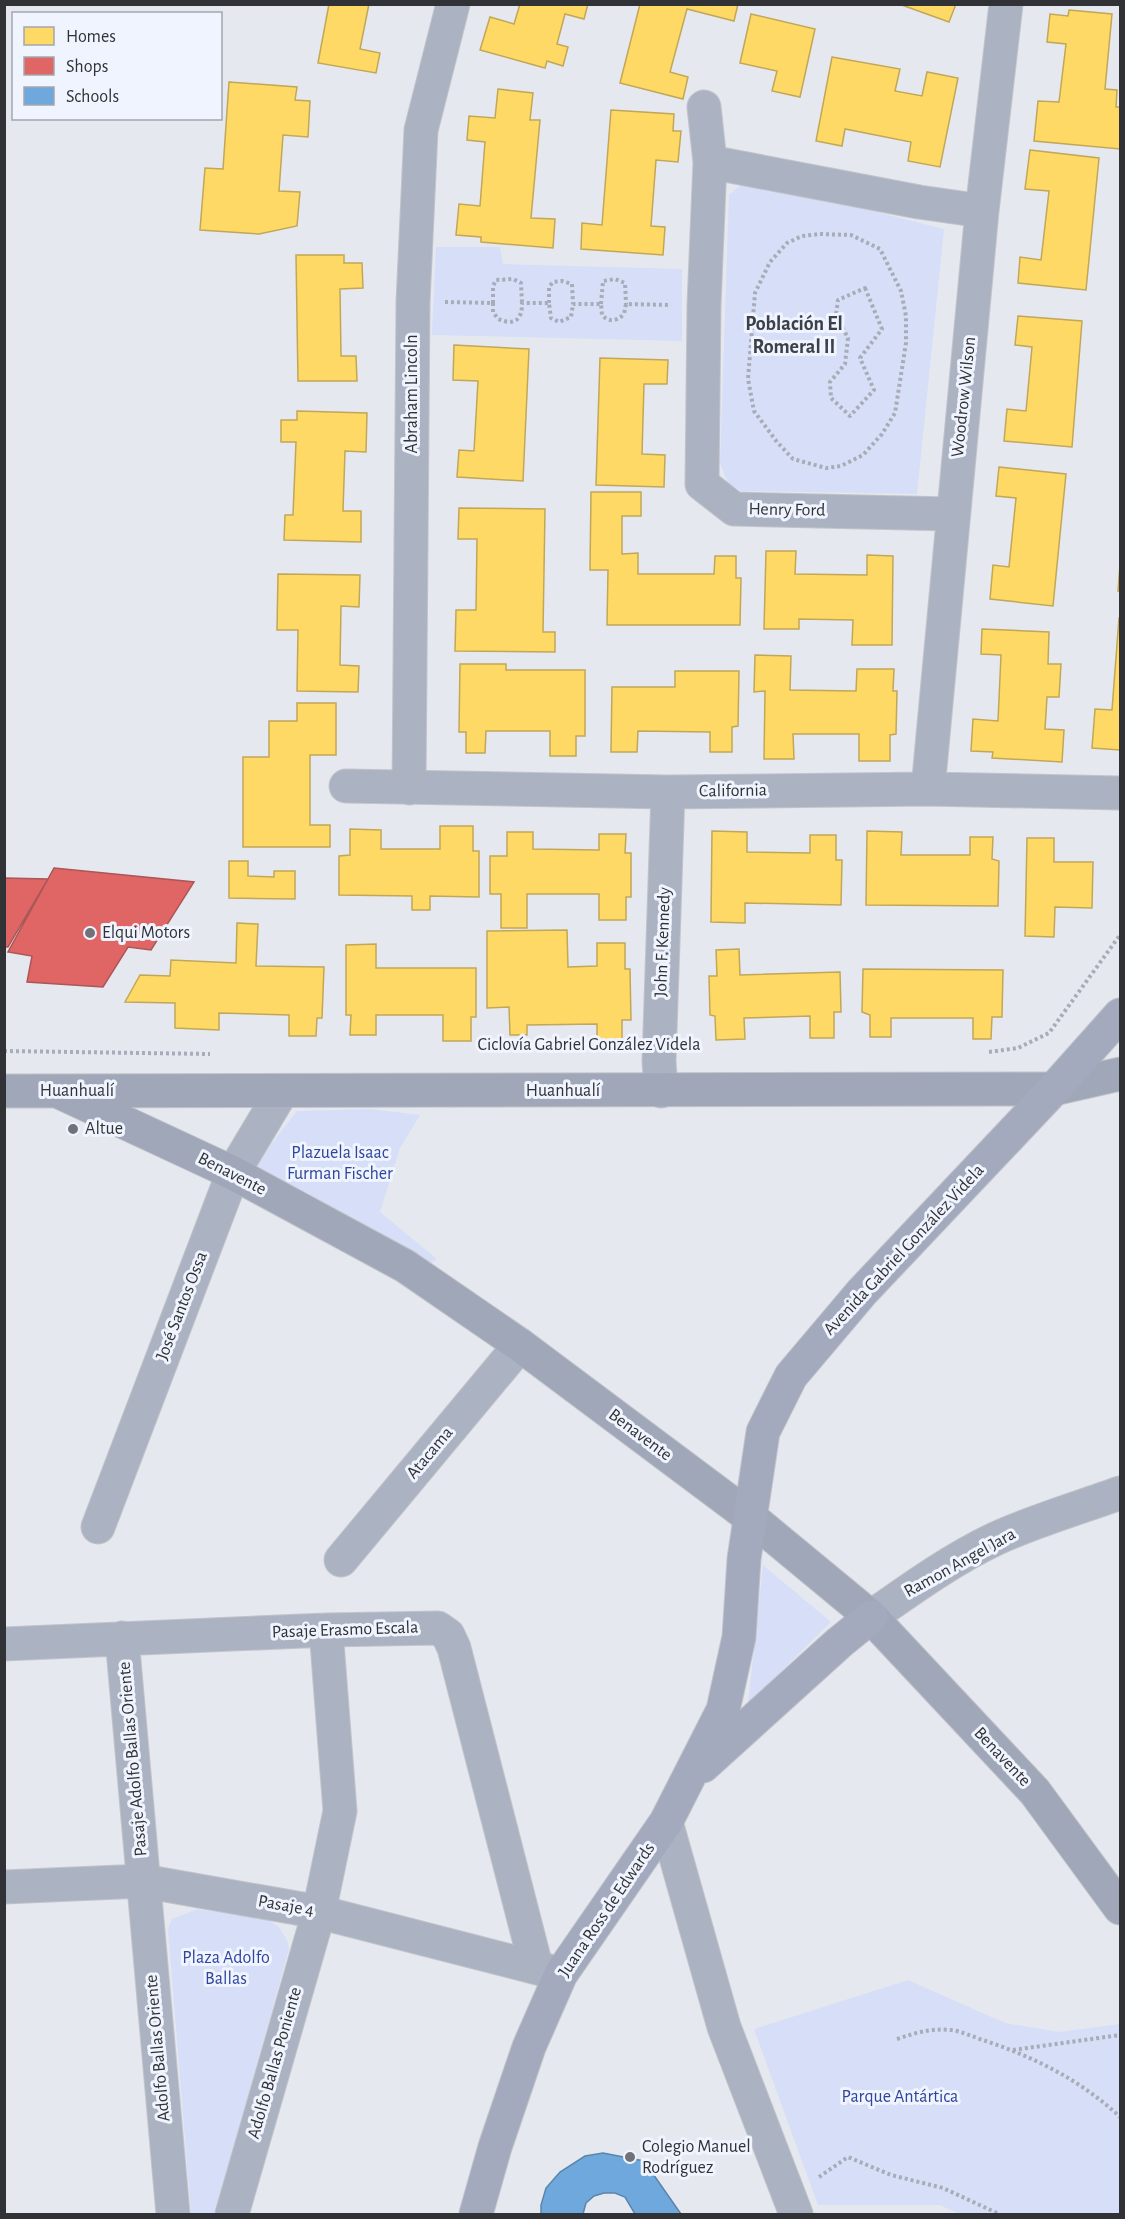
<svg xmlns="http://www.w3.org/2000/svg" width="1125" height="2219" viewBox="0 0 1125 2219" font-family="'Alegreya Sans',sans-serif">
	<rect width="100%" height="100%" fill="#e6e8ef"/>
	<path fill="#d6dff7" d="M758,182L944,229L917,494L741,491L728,483L720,463L729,195L741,185Z
		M436,247H500L503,264L682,269V341L432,335Z
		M370,1109L420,1115L400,1148L380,1212L437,1259L414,1273L289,1194L255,1165L297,1111Z
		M763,1565L831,1622L748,1704Z
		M197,1909L267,1919L278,1926L287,1940L289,1949L215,2214H191L168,1929L172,1919Z
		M908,1980L1005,2023L1059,2032L1120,2024V2214H959L940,2205H818L754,2029Z"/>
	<path fill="#ffd966" stroke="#c1a758" stroke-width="1.5" d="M329,4H369L360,49L380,53L376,73L318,63Z
		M520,4H588L584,19L565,14L557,44L568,47L563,66L547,61L545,68L480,50L490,17L514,24Z
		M640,4H738L734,21L687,9L670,72L688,77L683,99L620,83Z
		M899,4H956L949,22Z
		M1069,10L1112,14L1105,89L1117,90L1116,107H1120V149L1034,141L1038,101L1059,102L1066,44L1047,42L1050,14L1068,16Z
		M751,14L815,29L800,97L772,91L777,71L740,63Z
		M832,57L900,69L895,91L922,96L927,72L958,78L940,167L908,161L911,142L845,129L842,146L816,141Z
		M229,82L297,87L295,100L310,101L308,137L283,135L279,191L300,192L297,226L259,234L200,230L205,168L223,169Z
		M498,89L533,93L530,120H540L531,218L555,219L553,248L481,242V237L456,235L459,204L480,206L485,142L467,140L469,116L495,118Z
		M611,110L674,114L673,131H681L678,162L656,160L651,226L665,227L663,255L581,249L582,223L602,225Z
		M1030,150L1099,158L1086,290L1018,283L1020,257L1041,260L1049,191L1025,189Z
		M296,255H344V263H362L363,288L340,289L341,356H356L357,381H298Z
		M1018,316L1082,321L1072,447L1004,441L1007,409L1026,411L1032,347L1015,345Z
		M454,345L529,349L523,481L457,477L459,450L474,451L478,381L453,380Z
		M600,358L668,360L667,384H644L642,454L665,455L664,487L596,485Z
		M297,411L367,413L366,452L345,451L343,511H361V542L284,540L285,515H293L296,442H281V420H297Z
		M999,467L1066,474L1053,606L990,599L993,565L1009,567L1016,498L996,496Z
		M591,492H641V516H622V554L638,553V574H714L715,556H736V578H741L740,625H607L608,570H590Z
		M459,508L545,509L543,632H555V652L455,651L456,610H476L477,539H458Z
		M766,551H796L795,574L867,575V555L893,556L892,645H852L853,620L799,619V629H764Z
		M1120,565V591H1118Z
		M278,574L360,575L359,607L341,606L340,665L359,666L358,692L297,691L298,630H277Z
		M1119,618H1120V750L1092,748L1095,709L1112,710Z
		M982,629L1049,632L1048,664H1061L1059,697H1047L1045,729L1064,730L1062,762L992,758L993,752L971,751L973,719L998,721L1001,655L981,654Z
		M755,655L791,656L790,690L856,691L857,669H894L893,691H897L896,734L890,735V761H859V734H793L794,759H764L765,691L754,692Z
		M460,664H506V670H585V736H576V756H550V731H486L485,753H466V732H459Z
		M675,671H739L738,726L732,727V752H710V732L638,731L637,752H611L612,687H675Z
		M297,703H336V755H310V825H330V847H243V757H269V721H297Z
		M440,826H473V851H479V897L430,896V910H412V896L339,895V856L350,855V829L381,830V849H440Z
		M712,831L747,832V852L810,853V835H836V860H842L841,905L745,903V923L711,922Z
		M867,831L902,832L901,855H970V837H993L992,859L999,861L998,906L866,905Z
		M507,832H533V849L599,850V834H626L625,853H631V897H626V920H599V894H527V928H501V894H490V856H507Z
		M1027,838H1054V862H1093L1092,908L1055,907L1054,937L1025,936Z
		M229,861H248V876L274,877V871H295V899L229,898Z
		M237,923L258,924L256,966L324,967L322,1018H317L316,1036H289V1015L219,1013V1030L175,1028V1003L125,1002L140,975L170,976L171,960L236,963Z
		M567,930L568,967L597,966V943H625V969H630L631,1020H622V1044L597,1045V1024L527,1025V1035H510L509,1007L487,1008V931Z
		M376,944V968H476V1017H471V1041H443V1015H376V1035H350L351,1015H346V945Z
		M739,949L740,975L840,972L841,1012H834V1038H810V1016L744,1018L745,1039L716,1040L715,1016L710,1015L709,976H717L716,950Z
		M863,969L1003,970L1002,1017H992L991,1039H973V1018H891V1037H870V1015L862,1012Z"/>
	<path fill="#e06666" stroke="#ab5658" stroke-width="1.5" d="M54,868L194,882L151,950L128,947L103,987L27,982L32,956L8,952Z
		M4,878L48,879L8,947H4Z"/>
	<path fill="#6fa8dc" stroke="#5c85aa" stroke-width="1.5" d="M603,2153L644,2161L681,2214H635L625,2197L615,2193H604L594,2196L586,2203L583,2214H541V2205L546,2188L560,2172L585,2156Z"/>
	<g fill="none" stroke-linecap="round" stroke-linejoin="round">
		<defs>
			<path id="street" d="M704,107L710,162L704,305L702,484L734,509L952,514
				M710,162L919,202L982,211
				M346,786L668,792L928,789L1120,793
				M409,788L413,302L421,130L453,4
				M928,789L982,211L1006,4
				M661,1091L659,1061L668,792
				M98,1527L233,1173L282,1091
				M341,1560L520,1345
				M871,1617C911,1589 951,1560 995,1539C1036,1520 1079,1508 1120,1493
				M122,1638L173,2214
				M4,1644L326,1630L438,1628L448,1635L454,1648L536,1966
				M666,1822L724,2027L796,2214
				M4,1887L143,1881L319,1912L553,1972
				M232,2214L319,1912L340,1811L326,1630"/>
			<path id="secondary" d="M4,1091L1054,1089L1120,1074
				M59,1092L233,1173L405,1266L520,1345L750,1517L871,1617L1035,1792L1120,1908"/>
			<path id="primary" d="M703,1766L840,1642L871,1617
				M476,2214L495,2147L529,2047L561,1974L666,1822L723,1710L739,1637L744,1559L763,1432L791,1376L862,1292L1054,1089L1120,1015"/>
		</defs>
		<use href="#street" stroke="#c2c4c9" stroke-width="35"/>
		<use href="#secondary" stroke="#c2c4c9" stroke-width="35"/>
		<use href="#primary" stroke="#c2c4c9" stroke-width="35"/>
		<path stroke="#a8acb8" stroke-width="4" stroke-dasharray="3 3" stroke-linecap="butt" d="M820,234L851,235L880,249L901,291L906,316V343L895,413L882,434L863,455L841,466L826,468L793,459L777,442L754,411L748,379L755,293L770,262L787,243L802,236Z
			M865,288L882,329L860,358L874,390L850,416L831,398L830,382L845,364L848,338L836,315L838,300Z
			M445,302L493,303V312L498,319C515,326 522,320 522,303H549L551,318L559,322L571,317L573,304H601L602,315C609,323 617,321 624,314L626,304L671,305
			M493,303V286L496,280L513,279L521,283L522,303
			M549,303V287L553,282L562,281L572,284L573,304
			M601,304L603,281L615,279L625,283L626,304
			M4,1051L210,1054
			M989,1052L1018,1048L1049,1033L1120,935
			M897,2039C915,2033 931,2028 951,2030C962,2031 975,2038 986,2041C1036,2058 1082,2081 1120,2117
			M1013,2050L1120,2035
			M819,2177L848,2157L891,2175L943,2188L999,2214"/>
		<use href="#street" stroke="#abb2c2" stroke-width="33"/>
		<use href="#secondary" stroke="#9fa7b9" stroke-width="33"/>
		<use href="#primary" stroke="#a4aabd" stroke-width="33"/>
	</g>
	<g fill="#707277" stroke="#f0f4fe" stroke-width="2">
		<circle cx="90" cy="933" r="6"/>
		<circle cx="73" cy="1129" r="6"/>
		<circle cx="630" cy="2157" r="6"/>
	</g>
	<g text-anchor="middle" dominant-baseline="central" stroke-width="6" stroke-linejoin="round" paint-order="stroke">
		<g font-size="18" fill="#303236" stroke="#f0f4fe">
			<text transform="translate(412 394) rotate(-90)">Abraham Lincoln</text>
			<text transform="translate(964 397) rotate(-84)">Woodrow Wilson</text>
			<text transform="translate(787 510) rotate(1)">Henry Ford</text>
			<text transform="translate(733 791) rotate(-1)">California</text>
			<text transform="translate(663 942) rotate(-88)">John F. Kennedy</text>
			<text x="589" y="1045">Ciclovía Gabriel González Videla</text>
			<text x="77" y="1091">Huanhualí</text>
			<text x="563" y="1091">Huanhualí</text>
			<text transform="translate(232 1174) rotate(27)">Benavente</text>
			<text transform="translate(904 1250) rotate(-47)">Avenida Gabriel González Videla</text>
			<text transform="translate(182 1306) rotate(-69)">José Santos Ossa</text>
			<text transform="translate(640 1435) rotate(37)">Benavente</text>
			<text transform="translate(430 1453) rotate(-50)">Atacama</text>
			<text transform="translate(960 1563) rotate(-29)">Ramon Angel Jara</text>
			<text transform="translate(345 1630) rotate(-2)">Pasaje Erasmo Escala</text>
			<text transform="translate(1002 1757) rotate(47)">Benavente</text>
			<text transform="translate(133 1759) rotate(-95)">Pasaje Adolfo Ballas Oriente</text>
			<text transform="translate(286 1906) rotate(10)">Pasaje 4</text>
			<text transform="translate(607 1910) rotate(-56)">Juana Ross de Edwards</text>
			<text transform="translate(158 2048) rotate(-95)">Adolfo Ballas Oriente</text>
			<text transform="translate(275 2063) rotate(-74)">Adolfo Ballas Poniente</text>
		</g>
		<g font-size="18" fill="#303236" stroke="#f0f4fe" text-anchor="start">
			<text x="102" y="933">Elqui Motors</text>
			<text x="85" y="1129">Altue</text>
			<text x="642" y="2147">Colegio Manuel<tspan x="642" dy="21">Rodríguez</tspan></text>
		</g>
		<g font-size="18" fill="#2e459d" stroke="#f0f4fe">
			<text x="340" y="1153">Plazuela Isaac<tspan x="340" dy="21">Furman Fischer</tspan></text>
			<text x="226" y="1958">Plaza Adolfo<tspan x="226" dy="21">Ballas</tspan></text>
			<text x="900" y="2097">Parque Antártica</text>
		</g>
		<g font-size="20" font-weight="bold" fill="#3c4049" stroke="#f0f4fe">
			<text x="794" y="324">Población El<tspan x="794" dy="23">Romeral II</tspan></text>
		</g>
	</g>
	<rect width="1125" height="2219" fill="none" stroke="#303236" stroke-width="12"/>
	<rect x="12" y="12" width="210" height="108" fill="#f0f4fe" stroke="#a3a6ae" stroke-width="1.5"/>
	<rect x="24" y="27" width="30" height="18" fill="#ffd966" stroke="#a3a6ae" stroke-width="1.5"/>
	<text x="66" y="42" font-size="18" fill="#303236">Homes</text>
	<rect x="24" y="57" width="30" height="18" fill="#e06666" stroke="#a3a6ae" stroke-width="1.5"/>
	<text x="66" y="72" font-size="18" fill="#303236">Shops</text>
	<rect x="24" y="87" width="30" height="18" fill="#6fa8dc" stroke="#a3a6ae" stroke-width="1.5"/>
	<text x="66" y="102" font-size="18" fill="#303236">Schools</text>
</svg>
